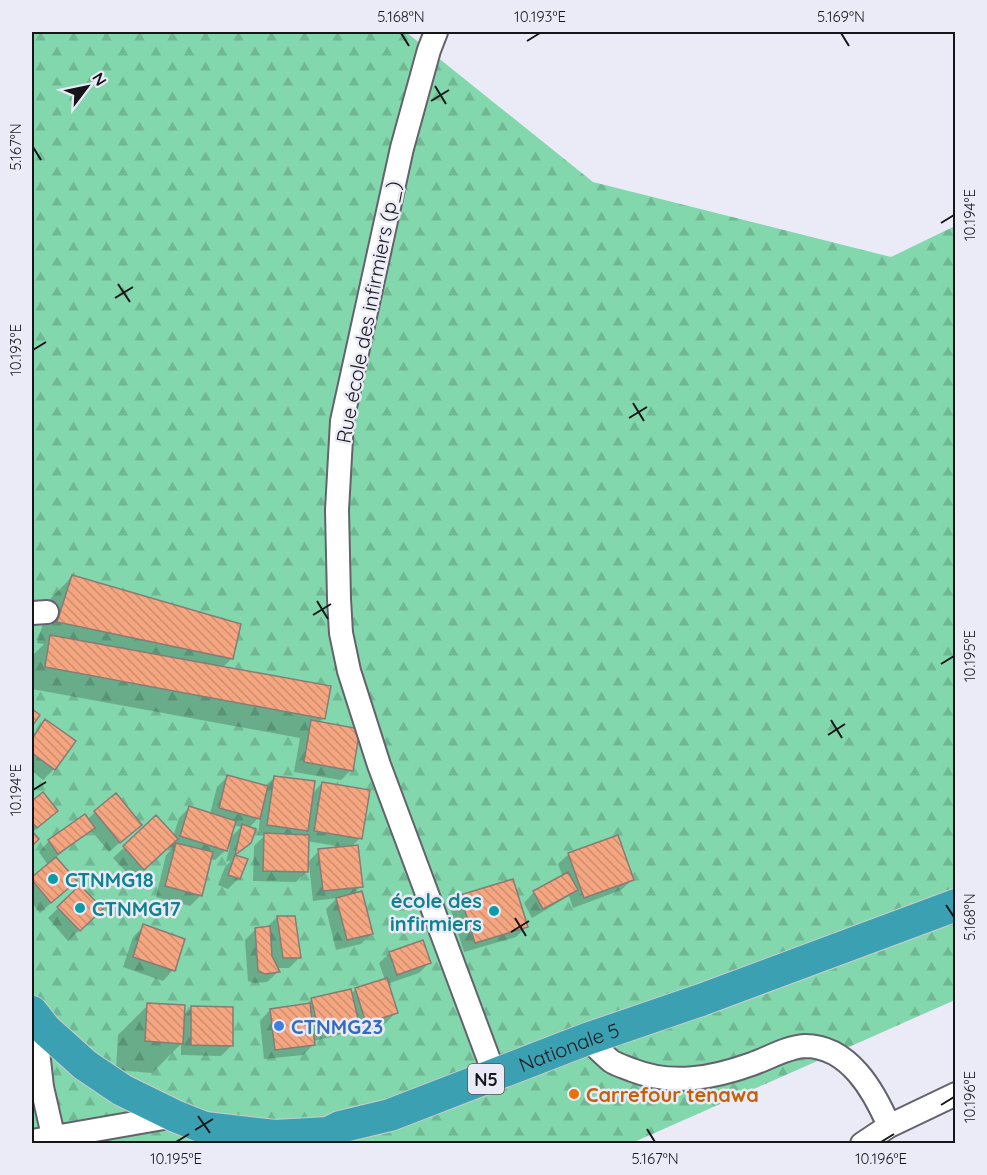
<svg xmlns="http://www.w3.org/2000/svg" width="987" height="1175" viewBox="0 0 987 1175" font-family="Quicksand,sans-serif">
	<defs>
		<pattern id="forest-firs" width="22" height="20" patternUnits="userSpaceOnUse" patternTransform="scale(1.5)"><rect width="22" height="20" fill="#83d7ac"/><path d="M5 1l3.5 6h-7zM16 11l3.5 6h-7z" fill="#70b893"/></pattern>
		<pattern id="building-back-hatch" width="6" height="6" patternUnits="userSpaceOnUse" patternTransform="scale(1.5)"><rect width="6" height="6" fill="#f4a681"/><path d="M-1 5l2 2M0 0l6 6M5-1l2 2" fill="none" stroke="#d08e6f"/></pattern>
	</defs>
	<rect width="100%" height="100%" fill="#ebebf7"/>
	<path fill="url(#forest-firs)" d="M32,32H406L593,182L891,257L955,226V1000L632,1143H32Z"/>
	<path fill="#0003" fill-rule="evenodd" d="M72,577L232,658L222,668L324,718L318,723L351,770L341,780L294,772L300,738L32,689V656L44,644L37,643L51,598Z
		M45,721L54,769L43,780L32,771V736Z
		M228,776L265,786L275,777L312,794L322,783L360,838L351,847L361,886L352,895L372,933L361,944L336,950L326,909L337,898L313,901L309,864H307L306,872L296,882L253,881L254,846L264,836L258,835L260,816L249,828V842L235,856L246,860L239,878L228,889L218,885L225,867L230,862L229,860L226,862L230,846L215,860L210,859L201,895L190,906L156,897L166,855L173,848L168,846L133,879L113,858L156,818L173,837L179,818L189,808L210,814L217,787ZM233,825L241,827L229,839ZM307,841L342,847L319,851L307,863Z
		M42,794L56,811L32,833V803Z
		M95,812L140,825L109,852L91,830L55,858L75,881L40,913L32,903V879L48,865L39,852L49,841L87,820Z
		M569,854L632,880L621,890L573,908L569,896L532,918L524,903L534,892L563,877L558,864Z
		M80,887L101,909L68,941L48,918Z
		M461,897L527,926L516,937L464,952L450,907Z
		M277,917L300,957L289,968H276L278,972L267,982L254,983L248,981L245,940L256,929L266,928Z
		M144,926L173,970L163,981L123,967L133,937Z
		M390,953L429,963L419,973L387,984L396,1012L386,1023L356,1032L354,1026L347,1033L314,1041V1044L303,1055L264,1059L260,1021L270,1010L306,1005L312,999L351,994L356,989L385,980L379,963Z
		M148,1005L183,1016L192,1008L232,1045L221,1056L181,1055V1044L152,1073L116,1070L118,1035Z"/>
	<path fill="url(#building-back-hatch)" stroke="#877c76" stroke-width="1.5" d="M72,575L241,624L233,659L57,622Z
		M50,635L331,686L325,719L45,667Z
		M32,709L40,715L33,725L32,724Z
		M45,719L76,741L55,770L32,753V739Z
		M311,720L360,729L353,771L304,762Z
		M227,775L268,786L260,819L219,808Z
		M274,776L315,781L308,831L267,825Z
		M322,782L370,790L362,839L314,831Z
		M43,792L58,811L37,828L32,822V801Z
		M116,793L142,825L120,843L94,811Z
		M189,806L236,821L227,851L180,836Z
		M85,814L95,828L58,854L48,840Z
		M156,815L178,839L144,870L123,846Z
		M242,824L256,829L251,843L235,855Z
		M32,831L39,839L32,846Z
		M264,833L309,835L308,872L263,871Z
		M618,835L634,880L584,898L568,853Z
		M176,843L213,852L202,896L165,886Z
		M358,845L363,887L323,891L318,849Z
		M235,855L248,859L240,879L228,875Z
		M56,857L77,881L51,903L32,880V877Z
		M568,872L578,890L543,909L533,891Z
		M513,879L528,927L475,943L460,895Z
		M80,885L103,909L80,931L57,907Z
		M362,891L373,934L347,940L336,898Z
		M277,916H295L301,958H283Z
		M143,924L185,939L175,971L133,957Z
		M270,926L272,956L280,972L265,974L258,971L255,928Z
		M423,940L431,963L397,975L389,952Z
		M387,978L398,1013L366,1023L355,988Z
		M351,989L359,1023L319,1032L311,998Z
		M147,1003L185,1005L183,1044L145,1041Z
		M310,1003L315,1045L275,1050L270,1009Z
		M191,1006L233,1007V1046L191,1045Z"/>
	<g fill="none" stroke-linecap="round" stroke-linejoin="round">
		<defs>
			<path id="minor" d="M436,32L429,50L402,148L342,421L337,510L339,599L341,633L349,671L379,765L495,1076
				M32,613L47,612
				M34,1015L42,1087L55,1144
				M587,1039C595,1046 603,1054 611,1061C617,1065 625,1067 632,1070C672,1086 713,1078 752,1064C769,1058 787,1047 805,1046C849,1046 874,1091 889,1126
				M32,1141L175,1116
				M862,1144L889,1126L956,1094"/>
			<g id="highway">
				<path id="s1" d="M32,1012L46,1030L85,1065L122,1090L175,1116L205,1128L275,1136L328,1133L340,1127L390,1115L587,1039L701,1000L956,905"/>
			</g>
		</defs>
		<use href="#minor" stroke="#63636d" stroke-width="26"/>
		<use href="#highway" stroke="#cccccd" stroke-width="34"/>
		<use href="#minor" stroke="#fff" stroke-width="22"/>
		<use href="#highway" stroke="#3ba1b2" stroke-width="32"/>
	</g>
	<path fill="none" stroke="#16161a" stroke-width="2" d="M401,33L409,46M841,33L849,46M527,41L540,33M435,86L446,104M431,101L449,90M33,147L41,160M941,223L954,215M118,284L130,302M115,298L133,287M33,350L46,342M633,403L644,421M629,418L647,407M317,601L328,619M313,615L331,604M941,664L954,656M831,720L842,738M828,735L845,724M33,790L46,782M946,905L954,917M515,918L526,936M511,932L529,921M941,1105L954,1097M198,1116L210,1133M647,1129L655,1142M195,1130L213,1119M176,1142L189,1134M881,1142L894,1134"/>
	<g fill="#0f9aa8" stroke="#ebebf7" stroke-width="2">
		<circle cx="53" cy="879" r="6"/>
		<circle cx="80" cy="908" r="6"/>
		<circle cx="494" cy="911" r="6"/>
	</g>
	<circle fill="#3f7fe0" stroke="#ebebf7" stroke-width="2" cx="279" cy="1026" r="6"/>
	<circle fill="#e8710a" stroke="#ebebf7" stroke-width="2" cx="574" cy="1094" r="6"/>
	<g text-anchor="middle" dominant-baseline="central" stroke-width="5" stroke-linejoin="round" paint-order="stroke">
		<rect fill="#ebebf7" stroke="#56565c" stroke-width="1.5" x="468" y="1064" width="36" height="30" rx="4.5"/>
		<g font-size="18" font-weight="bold" fill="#16161a">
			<text x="486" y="1079">N5</text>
		</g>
		<g font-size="20" fill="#16161a" stroke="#ebebf7">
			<text transform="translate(368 312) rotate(-79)">Rue école des infirmiers (p_)</text>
			<text stroke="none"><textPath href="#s1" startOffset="591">Nationale 5</textPath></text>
		</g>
		<g font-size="20" font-weight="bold" fill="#0d838f" stroke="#ebebf7" text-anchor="start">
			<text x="65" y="879">CTNMG18</text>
			<text x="482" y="900" text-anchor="end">école des<tspan x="482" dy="23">infirmiers</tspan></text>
			<text x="92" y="908">CTNMG17</text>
		</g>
		<g font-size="20" font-weight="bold" fill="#366cbe" stroke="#ebebf7" text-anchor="start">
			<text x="291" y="1026">CTNMG23</text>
		</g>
		<g font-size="20" font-weight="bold" fill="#c56008" stroke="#ebebf7" text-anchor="start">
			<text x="586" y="1094">Carrefour tenawa</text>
		</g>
	</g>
	<rect width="987" height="1175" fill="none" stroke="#ebebf7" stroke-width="66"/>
	<g transform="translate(87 87) rotate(58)" stroke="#ebebf7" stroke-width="4.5" paint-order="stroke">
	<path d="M0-4.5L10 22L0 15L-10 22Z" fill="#16161a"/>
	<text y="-9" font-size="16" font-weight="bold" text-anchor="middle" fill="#16161a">N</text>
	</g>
	<rect x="33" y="33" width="921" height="1109" fill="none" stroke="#16161a" stroke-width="2"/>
	<g font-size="15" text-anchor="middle" fill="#16161a">
		<text x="401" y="22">5.168°N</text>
		<text x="540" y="22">10.193°E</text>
		<text x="841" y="22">5.169°N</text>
		<text transform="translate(16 147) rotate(-90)" y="5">5.167°N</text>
		<text transform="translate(970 215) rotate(-90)" y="5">10.194°E</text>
		<text transform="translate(16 350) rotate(-90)" y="5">10.193°E</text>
		<text transform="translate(970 656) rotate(-90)" y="5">10.195°E</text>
		<text transform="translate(16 790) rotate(-90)" y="5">10.194°E</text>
		<text transform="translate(970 917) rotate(-90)" y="5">5.168°N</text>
		<text transform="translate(970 1097) rotate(-90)" y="5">10.196°E</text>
		<text x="176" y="1164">10.195°E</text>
		<text x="655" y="1164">5.167°N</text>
		<text x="881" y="1164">10.196°E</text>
	</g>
</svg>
